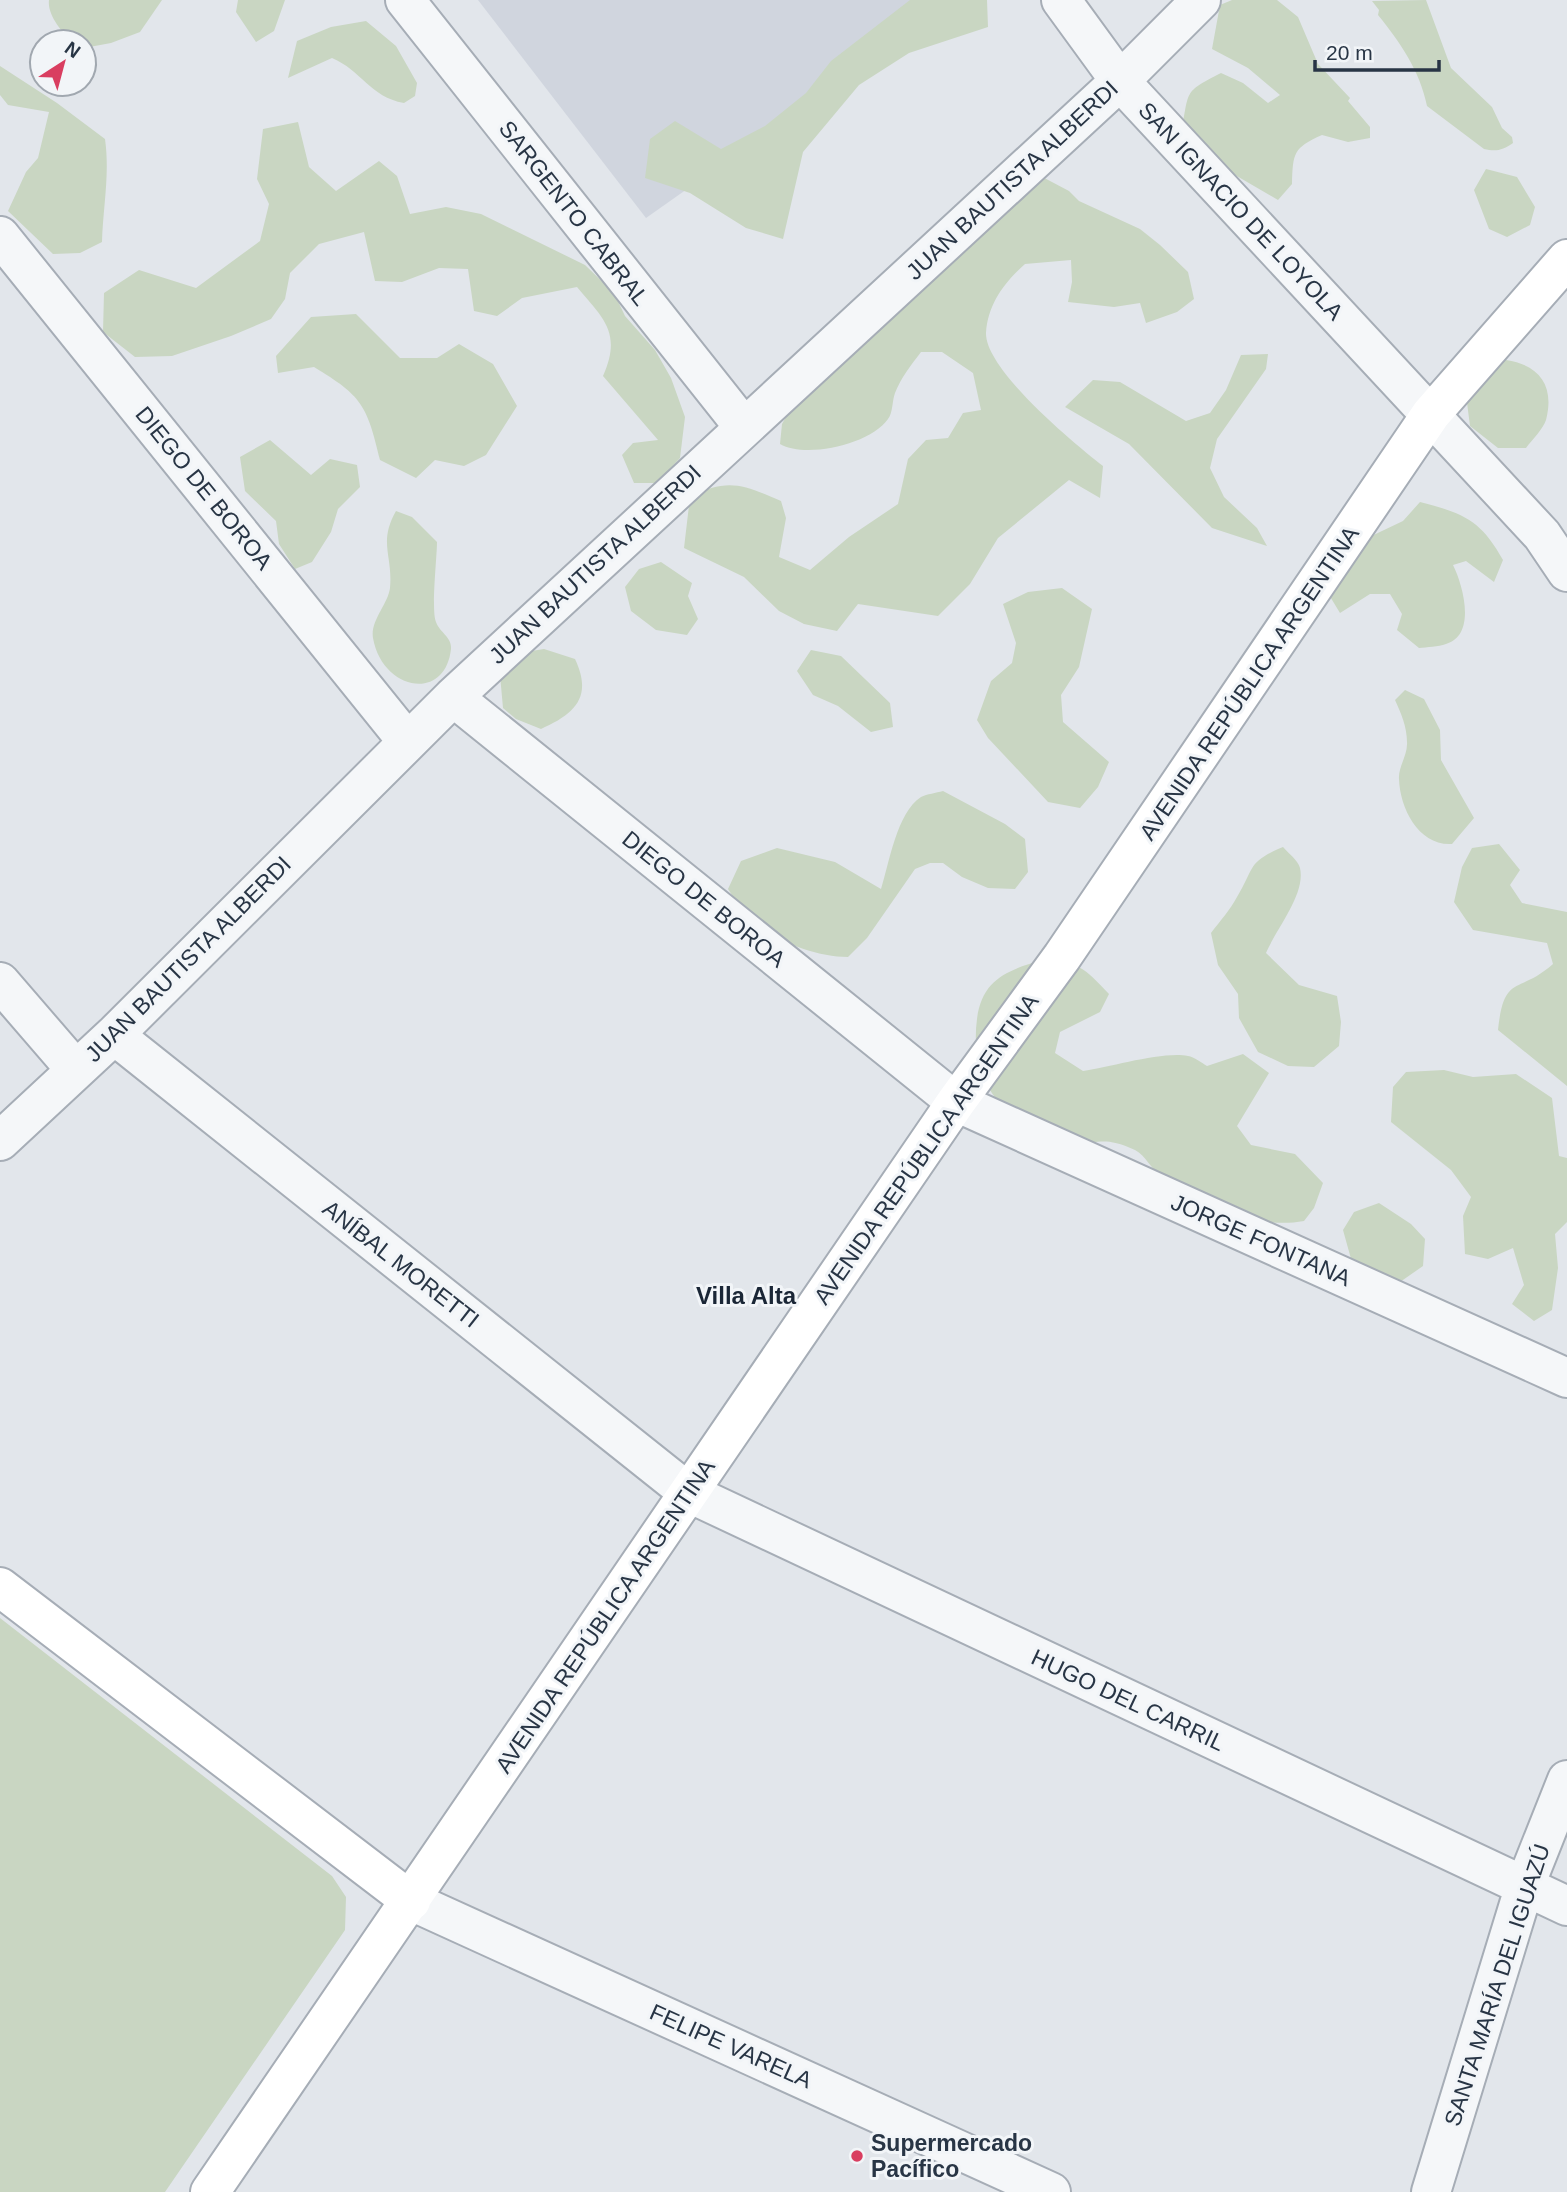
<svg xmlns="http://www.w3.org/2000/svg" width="1567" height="2192" viewBox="0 0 1567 2192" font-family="Arial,sans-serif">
	<rect width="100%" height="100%" fill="#e2e6eb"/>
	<path fill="#d0d5de" d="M478,0H955L646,218Z"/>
	<path fill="#c9d6c2" d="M49,0H162L140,32L111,43L84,48V42H72C62,32 47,15 49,0Z
		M238,0H285L274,31L256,42L236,12Z
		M910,0H987L988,27L909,53L859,85L803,152L783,239L746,228L690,193L645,178L650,139L675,121L721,149L765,126L806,93L831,61Z
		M1232,0H1277L1298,17L1318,64L1350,98L1348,101L1370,127V138L1348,142L1322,135C1293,148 1293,153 1292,184L1278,200L1211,161L1181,133C1190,90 1182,93 1221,73L1243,83L1268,103L1280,95L1248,68L1212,49L1220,5Z
		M1426,0L1451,68L1492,107L1502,128L1512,137L1513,143C1503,150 1496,152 1484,149L1427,106C1420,71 1400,42 1378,15L1379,10L1372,1Z
		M366,21L396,46L417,83L415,96L404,103C370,97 361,70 332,58L288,78L297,41L331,27Z
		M0,66L57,103L105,139C110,174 103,207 102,242L80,253L53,254L8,211L26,172L38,158L49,112L8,105L0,95Z
		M298,122L309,167L336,191L379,161L397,176L410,214L446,207L481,214L585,265L614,293L625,316L655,350L671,378L685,417L680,458L657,483H634L622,455L633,443L658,440L603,376C622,333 604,319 577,287L522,298L497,316L474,311L468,269L439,268L402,282L375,281L364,232L319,244L290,273L285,299L271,319L231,336L172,356L135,357L103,332L104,293L139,270L196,288L260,241L269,204L257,179L263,129Z
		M1486,169L1517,177L1535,207L1530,225L1507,237L1489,229L1474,190Z
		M1033,172L1069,191L1079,201L1140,229L1160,245L1188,272L1194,299L1177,312L1146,323L1140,303L1114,307L1068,302L1072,282L1071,260L1025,264C1004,283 988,304 986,333C985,370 1075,444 1103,466L1100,498L1069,480L998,538L970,584L938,616L858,604L837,631L804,624L779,611L744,577L684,548L690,497C728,477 744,485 781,501L786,518L779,557L810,570L849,537L898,504L908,459L926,440L948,438L963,413L981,410L973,373L942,352H921C911,365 901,378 895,393C892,401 893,413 888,419C871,444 806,459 780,444L782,424L791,408L962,210L981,181Z
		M356,314L400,358H437L459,344L493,364L517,406L486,455L464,466L435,460L416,478L380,460C367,405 362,396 314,367L278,373L276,356L311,317Z
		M1268,354L1266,369L1217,439L1210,468L1224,497L1257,528L1267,546L1212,528L1129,444L1065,407L1093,380L1120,382L1186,421L1210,413L1226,390L1241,355Z
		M1506,360C1539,365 1555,385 1546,420C1543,429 1532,440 1526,448H1498L1470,426L1465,387L1479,368Z
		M270,440L311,475L330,459L357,465L360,487L338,509L331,532L312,562L295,569L279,544L276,521L245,491L240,457Z
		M1420,502C1463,513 1481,520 1503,560L1494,582L1466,561L1453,565C1463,585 1477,635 1446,644C1438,647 1427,647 1419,648L1397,630L1402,614L1390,594H1370L1340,613L1323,585L1361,541L1403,521Z
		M396,511L412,517L437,542C437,558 431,610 436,622C440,633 452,637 451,649C445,703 382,690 373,638C370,621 388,604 390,588C393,555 378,543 396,511Z
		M661,562L692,583L688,596L698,619L687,635L656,630L631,611L625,587L639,569Z
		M1062,588L1092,609L1079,667L1061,695L1063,722L1109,762L1098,787L1080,808L1048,802L988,738L977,720L991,681L1012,663L1016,643L1003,604L1028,592Z
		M544,649L575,659C593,697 575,714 541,729L516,719L503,708L500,675L513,654Z
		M811,650L841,656L890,703L893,727L871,732L838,706L813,695L797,671Z
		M1405,690L1424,699L1440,730L1441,760L1474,818L1452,844C1419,846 1400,809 1399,779C1398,767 1408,755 1407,742C1407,727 1401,713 1395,700Z
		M943,791L1005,824L1025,839L1028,872L1015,889L988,888L962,877L943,863H930L915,869L867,938L848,957C815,957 777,941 751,921C742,913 735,899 728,889L741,861L777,848L835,862L881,889C889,864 897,812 921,797C927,794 936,793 943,791Z
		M1499,844L1520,870L1510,885L1522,903L1567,912V1086L1498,1030C1504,973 1518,995 1553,964L1547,943L1473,930L1454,902L1462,867L1472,848Z
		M1283,847C1288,853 1298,860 1300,868C1306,894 1276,929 1266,953L1299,985L1337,996L1341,1022L1339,1046L1314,1067L1288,1066L1258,1052L1239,1018L1238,994L1218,965L1211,933C1220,921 1230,910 1237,897C1255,867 1247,862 1283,847Z
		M1042,960C1079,961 1084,968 1109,994L1100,1012L1060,1032L1055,1053L1083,1071C1111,1067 1163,1051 1188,1056C1194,1057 1202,1063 1207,1066L1243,1054L1269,1073L1237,1126L1251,1145L1295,1154L1323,1183L1314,1208L1304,1221C1255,1230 1201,1205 1161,1176C1151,1169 1146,1156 1135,1150C1101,1134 1098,1146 1068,1142C1060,1141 1051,1135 1043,1132C994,1112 970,1073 977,1019C982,979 1008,970 1042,960Z
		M1444,1070L1473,1077L1516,1074L1552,1098L1559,1156L1567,1158V1222L1555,1234L1558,1268L1552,1310L1534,1321L1512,1304L1524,1285L1513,1248L1488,1259L1465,1254L1463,1216L1471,1197L1451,1170L1391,1122L1393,1087L1406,1072Z
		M1379,1203L1411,1224L1425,1239L1423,1266L1400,1282L1353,1266L1343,1230L1354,1212Z
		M0,1618L332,1876L346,1897L345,1930L165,2192H0Z"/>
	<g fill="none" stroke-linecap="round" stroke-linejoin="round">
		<defs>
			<path id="street" d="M405,0L743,426
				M1061,0L1120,81L1542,535L1567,572
				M0,236L407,741
				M453,697L956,1102L1567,1378
				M0,982L76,1070
				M114,1035L689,1493L1567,1906
				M0,1141L114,1035L453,697L1120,81L1201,0
				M411,1901L1051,2192
				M1431,2192L1524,1888L1567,1780"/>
			<path id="secondary" d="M0,1587L411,1901
				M210,2192L956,1102L1062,957L1431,414L1567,259"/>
		</defs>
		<use href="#street" stroke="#a6adb6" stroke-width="42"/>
		<use href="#secondary" stroke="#a6adb6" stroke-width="42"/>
		<use href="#street" stroke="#f5f7f9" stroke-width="38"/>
		<use href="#secondary" stroke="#fff" stroke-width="38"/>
	</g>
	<circle fill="#d93e60" stroke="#f2f5f8" stroke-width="2.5" cx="857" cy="2156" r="7"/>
	<g text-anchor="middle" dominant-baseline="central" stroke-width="6" stroke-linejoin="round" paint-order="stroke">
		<g font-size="23" fill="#283545" stroke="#f2f5f8">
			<text transform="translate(1012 180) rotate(-43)">JUAN BAUTISTA ALBERDI</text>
			<text transform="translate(1241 211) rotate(47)">SAN IGNACIO DE LOYOLA</text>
			<text transform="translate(574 213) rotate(52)">SARGENTO CABRAL</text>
			<text transform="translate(204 488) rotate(51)">DIEGO DE BOROA</text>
			<text transform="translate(595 564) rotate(-43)">JUAN BAUTISTA ALBERDI</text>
			<text transform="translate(1249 683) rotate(-56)">AVENIDA REPÚBLICA ARGENTINA</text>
			<text transform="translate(704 899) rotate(39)">DIEGO DE BOROA</text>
			<text transform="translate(188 959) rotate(-45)">JUAN BAUTISTA ALBERDI</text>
			<text transform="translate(926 1149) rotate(-55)">AVENIDA REPÚBLICA ARGENTINA</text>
			<text transform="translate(1261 1240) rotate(24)">JORGE FONTANA</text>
			<text transform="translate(401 1264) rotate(38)">ANÍBAL MORETTI</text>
			<text transform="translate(605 1616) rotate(-56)">AVENIDA REPÚBLICA ARGENTINA</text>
			<text transform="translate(1128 1700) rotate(25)">HUGO DEL CARRIL</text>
			<text transform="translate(1497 1985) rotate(-72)">SANTA MARÍA DEL IGUAZÚ</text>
			<text transform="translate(731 2046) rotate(24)">FELIPE VARELA</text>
		</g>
		<g font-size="23" font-weight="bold" fill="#283545" stroke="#f2f5f8" text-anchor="start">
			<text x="871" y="2143">Supermercado<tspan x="871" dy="26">Pacífico</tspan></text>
		</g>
		<g font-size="24" font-weight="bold" fill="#1a2636" stroke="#f2f5f8">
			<text x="746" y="1295">Villa Alta</text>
		</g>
	</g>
	<g transform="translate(63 63) rotate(36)"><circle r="33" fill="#f2f5f8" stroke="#a1a8b0" stroke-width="2"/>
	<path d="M0-5L12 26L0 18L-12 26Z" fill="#d93e60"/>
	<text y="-10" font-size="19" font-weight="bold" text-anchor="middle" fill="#283545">N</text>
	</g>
	<path d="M1315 60v10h124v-10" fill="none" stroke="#283545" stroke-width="3.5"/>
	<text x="1326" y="60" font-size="21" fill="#283545" stroke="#f2f5f8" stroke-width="5" paint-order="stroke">20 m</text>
</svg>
